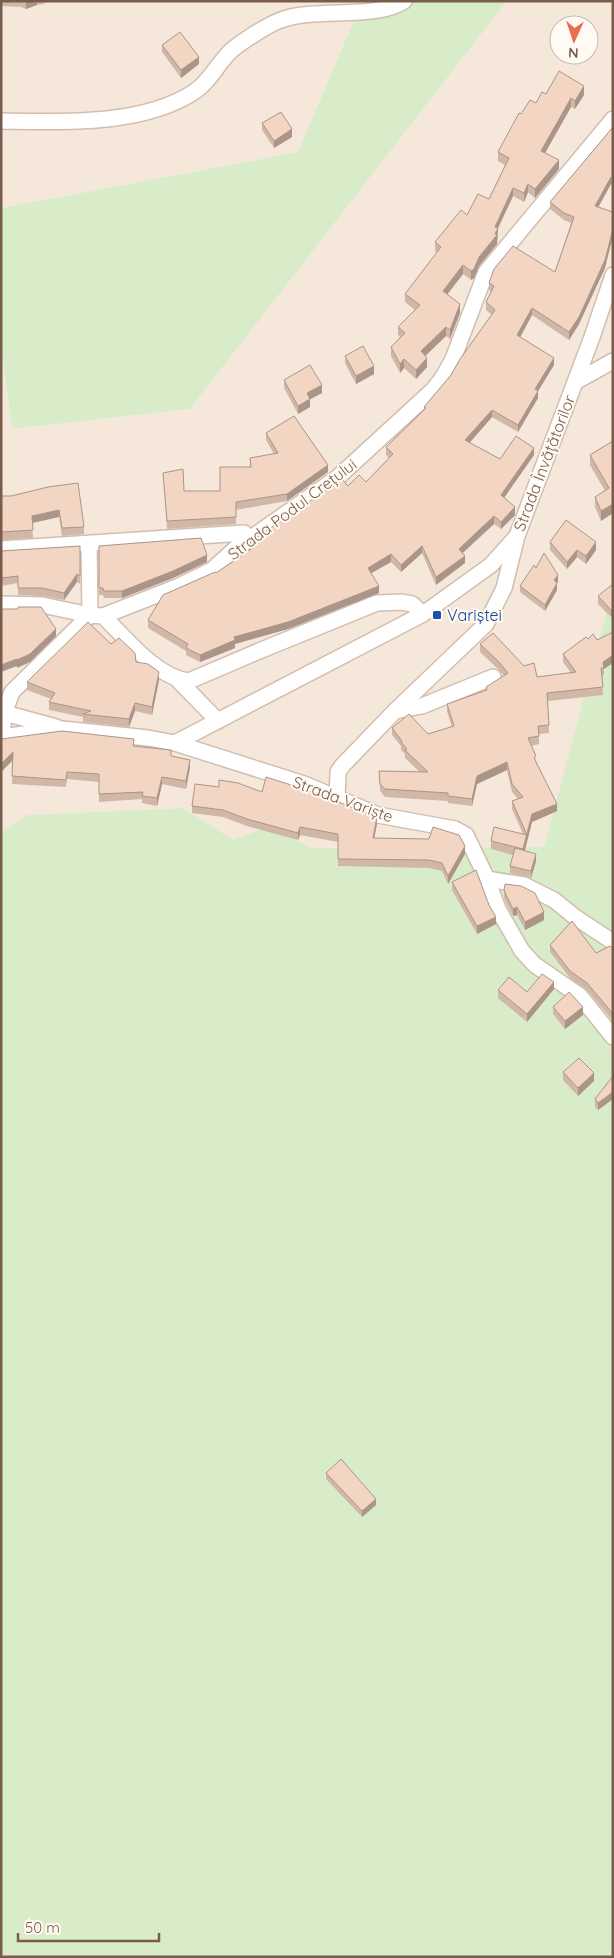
<svg xmlns="http://www.w3.org/2000/svg" width="614" height="1958" viewBox="0 0 614 1958" font-family="Quicksand,sans-serif">
	<rect width="100%" height="100%" fill="#fdf6ec"/>
	<path fill="#f5e8da" fill-rule="evenodd" d="M1,1H362L298,152L1,208Z
		M507,1H613V588L544,847L311,848L270,826L233,841L183,808L28,815L1,832V345L12,429L190,409ZM559,25H589V55H559Z"/>
	<path fill="#d8ecc9" d="M362,1H507L190,409L12,429L1,345V208L298,152Z
		M613,588V1957H1V832L27,815L183,808L233,840L270,826L311,848L544,847Z"/>
	<g fill="none" stroke-linecap="round" stroke-linejoin="round">
		<defs>
			<path id="street" d="M1,121C61,122 142,126 194,92C208,83 216,67 227,55C234,46 269,24 281,20C315,7 376,20 404,1
				M575,382L613,361
				M1,549L244,533
				M1,604L42,605L90,615L89,543
				M103,616C126,638 157,678 189,681L259,651L377,603L401,602L412,604L423,614
				M178,680L218,721
				M395,711L422,706L493,677
				M1,712L56,727
				M1,737L62,729L148,738L175,743L304,784L378,815L455,829L466,835L487,879L498,909L522,951L535,965L580,996L613,1037
				M2,737L4,713L12,692L90,615L103,616L177,587L212,570L235,549L337,478L433,390L443,377L453,359L486,272L613,119
				M175,743L423,614L491,565L517,536L592,337L613,275
				M337,798L338,772L342,766L395,711L486,624L504,588L516,540
				M487,879L524,885L554,900L575,917L613,942"/>
		</defs>
		<use href="#street" stroke="#d1beb0" stroke-width="18"/>
		<use href="#street" stroke="#fff" stroke-width="15"/>
	</g>
	<path fill="#d1b7a8" d="M1,1H47L43,4L37,5L26,9L21,7L1,6Z
		M162,45L199,64L181,78L162,52Z
		M546,94L584,95L575,109L571,107L545,153L559,169L535,198L528,192L524,202L513,196L498,228L497,244L479,266L474,278L471,280L463,274L447,294L460,313L450,339L446,336L425,356L427,367L416,379L404,368L400,373L391,356V347L400,337L398,335V327L415,310L405,302V294L437,253L435,251V242L467,215L489,199L505,165L498,161V152L521,114L536,103Z
		M262,123L292,137L274,148L262,130Z
		M613,127V185L611,184L598,207L605,268L579,324L569,340L532,315L520,337L554,365L538,391V398L518,432L492,417L469,443L500,459L534,455L504,498L515,515L501,529L494,524L463,553L465,563L436,585L422,553L401,572L391,562L371,573L379,593L288,629L235,644V648L200,662L186,655V651L148,628V620L250,549V542L348,486L366,482L389,458L386,455V447L424,410V407L451,375L492,315L486,310V302L491,292L489,290V283L555,272L571,223L564,220L550,209V202Z
		M345,356L374,374L356,384L345,363Z
		M284,380L322,393L310,399V407L298,414L284,388Z
		M266,433L328,472L287,501L236,510V524L167,529L163,473L184,491H220L250,467V458L274,454L266,440Z
		M613,441V513L601,521L595,507V497L605,491L590,465V455Z
		M48,487L84,527V534L62,536L59,517L32,523L33,538L1,540V496H11Z
		M550,542L596,550L586,564L577,557L567,569L550,550Z
		M80,546V584L77,582L64,600L42,596L18,595V583L1,586V551Z
		M99,546L207,562L173,578L122,598H104L103,595H99Z
		M536,568L558,582L557,583V590L545,611L520,592V586Z
		M613,584L611,617L598,604V596Z
		M613,632L604,669V675L602,676L603,695L548,701L549,733L539,734V744L531,746L536,761L557,811L532,822L525,851L536,861L531,878L510,873V866L513,855L491,849V841L523,834L512,809V801L518,799L512,792L507,770L477,784L472,806L448,803V801L385,797L380,791L379,771L420,772L405,758V754L401,750V746L392,735V728L428,734L452,727L447,711V704L486,690V687L504,676L499,670L480,652V644L524,666L537,677L571,673L563,662V654L588,639L597,640Z
		M111,644L136,662L159,680L152,715L135,711L129,727L83,722V717L49,710V702L51,699L27,690V682Z
		M1,739L133,746L171,756L190,767L186,789L162,784L157,806L142,803V799L99,802V782L67,779L66,787L12,784L13,760L1,772Z
		M262,792L377,824L374,838L465,854L448,884L442,871L429,868L338,866V842L300,835L298,840L247,826L223,817L192,813V806Z
		M452,882L496,924L477,934L452,890Z
		M504,890L544,920L525,930L517,915L513,916L507,905L504,898Z
		M550,945L596,953L613,948V1021L587,990L570,978L550,952Z
		M554,989L527,1022L498,998V990L527,992Z
		M553,1007L583,1015L565,1029L553,1014Z
		M563,1072L594,1081L578,1096L563,1080Z
		M613,1076V1099L598,1110L595,1107V1099Z
		M326,1473L376,1505L362,1517L326,1479Z"/>
	<path fill="#aa9588" d="M26,1H37V5L26,9Z
		M199,57V64L181,78V70Z
		M584,86V95L575,109V101Z
		M571,98V107L541,160V151Z
		M292,129V137L274,148V141Z
		M559,160V169L535,198V189Z
		M611,177V184L595,213V206Z
		M528,184V192L524,202V193Z
		M513,188V196L498,228L497,244L479,266L474,278L471,280V271L495,227Z
		M613,229V236L605,268L579,324L569,340V332Z
		M463,265V274L443,300V291Z
		M460,304V313L450,339V330Z
		M532,308V315L517,343V335Z
		M446,327V336L421,360V351Z
		M427,358V367L416,379V370Z
		M554,358V365L535,396V389Z
		M404,359V368L400,373V364Z
		M374,366V374L356,384V376Z
		M322,385V393L307,401V393Z
		M538,391V398L518,432V425Z
		M310,399V407L298,414V406Z
		M492,410V417L465,448V440Z
		M534,448V455L501,502V495Z
		M328,465V472L287,501V494Z
		M613,504V513L601,521V511Z
		M515,507V515L501,529V522Z
		M59,510V517L32,523V516Z
		M494,516V524L459,556V549Z
		M596,542V550L586,564V556Z
		M422,546V553L401,572V565Z
		M577,550V557L567,569V562Z
		M391,554V562L368,575V568Z
		M207,555V562L173,578L122,598V591Z
		M465,556V563L436,585V577Z
		M77,574V582L64,600V593Z
		M558,575V582L554,587V580Z
		M557,583V590L545,611V605Z
		M379,586V593L288,629L235,644V648L200,662V655L234,637Z
		M613,608V615L611,617V610Z
		M56,629V636L30,662L17,668V660Z
		M613,655V663L604,669L603,662Z
		M17,659V666L1,672V665Z
		M159,672V680L152,715V707Z
		M135,703V711L129,727V719Z
		M13,752V760L1,772V764Z
		M190,760V767L186,789V781Z
		M507,762V770L477,784L472,806V799L477,776Z
		M162,777V784L157,806V798Z
		M557,804V811L532,822L523,857V849L532,814Z
		M377,817V824L373,845V838Z
		M300,827V835L298,840V833Z
		M465,846V854L448,884V876Z
		M536,854V861L531,878V871Z
		M517,907V915L513,916V909Z
		M544,912V920L525,930V922Z
		M496,917V924L477,934V926Z
		M554,982V989L527,1022V1014Z
		M583,1007V1015L565,1029V1021Z
		M594,1073V1081L578,1096V1088Z
		M613,1092V1099L598,1110V1103Z
		M376,1499V1505L362,1517V1511Z"/>
	<path fill="#f3d5c3" stroke="#aa9588" d="M180,32L199,57L181,70L162,45Z
		M559,71L584,86L575,101L571,98L541,151L559,160L535,189L528,184L524,193L513,188L495,227L498,228L495,234L497,235L479,257L474,269L471,271L463,265L443,291L460,304L450,330L446,327L421,351L427,358L416,370L404,359L400,364L391,347L405,333L398,327L420,305L405,294L441,247L435,242L461,210L467,215L478,194L489,199L509,158L498,152L519,113L521,114L530,100L536,103L542,92L546,94Z
		M281,112L292,129L274,141L262,123Z
		M613,127V178L611,177L595,206L613,212V229L605,260L579,317L569,332L532,308L517,335L554,358L535,389L538,391L518,425L492,410L465,440L500,459L516,436L534,448L501,495L515,507L501,522L494,516L459,549L465,556L436,577L422,546L401,565L391,554L368,568L379,586L288,622L234,637L235,640L200,655L186,648L188,644L148,620L163,595L215,572L216,573L254,547L250,542L342,479L348,486L359,475L366,482L393,454L386,447L426,408L424,407L451,375L460,359L495,310L486,302L494,286L489,283L494,269L513,246L555,272L574,217L564,213L550,202Z
		M363,346L374,366L356,376L345,356Z
		M310,365L322,385L307,393L310,399L298,406L284,380Z
		M294,416L328,465L287,494L236,502V517L167,521L163,473L183,469L184,491H220V467H251L250,458L278,453L266,433Z
		M613,441V504L601,511L595,497L609,488L590,455Z
		M78,483L84,527L62,528L59,510L32,516L33,530L1,532V496H11L48,487Z
		M566,520L596,542L586,556L577,550L567,562L550,542Z
		M201,538L207,555L173,571L122,591H104L103,588H99V546Z
		M80,546V576L77,574L64,593L42,588H18V576L1,578V551Z
		M544,553L558,575L554,580L557,583L545,605L520,586L534,565L536,568Z
		M613,584V608L611,610L598,596Z
		M18,607H41L56,629L30,654L17,660V659L1,665V609H18Z
		M88,622L111,644L119,638L135,653L136,662L148,664L159,672L152,707L135,703L129,719L83,714L91,711L49,702L55,693L27,682Z
		M613,632V655L603,662L604,668H601L603,687L547,693L549,725L538,726L539,736L528,738L536,756L534,758L557,804L532,814L523,849L491,841L494,827L527,835L512,801L523,797L512,784L507,762L477,776L472,799L448,796V793L385,789L380,784L379,771L428,772L405,750L407,749L401,742L402,741L392,728L409,714L428,734L454,726L447,704L487,690L486,687L508,673L499,662L480,644L493,633L524,666L534,663L537,677L576,672L563,654L586,637L588,639L593,634L597,640Z
		M62,731L134,739L133,746L171,750V756L190,760L186,781L162,777L157,798L142,796L143,792L99,794V774L67,772L66,780L12,776L13,752L1,764V739Z
		M266,777L310,791L377,817L373,838L429,839L433,827L459,835L465,846L448,876L442,863L429,860L338,859V834L300,827L298,833L247,819L223,810L192,806L195,784L219,787V780L238,783L262,792Z
		M515,848L536,854L531,871L510,866Z
		M476,870L489,905L496,917L477,926L452,882Z
		M505,884L521,886L535,893L544,912L525,922L517,907L513,909L507,897L504,890Z
		M572,921L596,953L610,946L612,948H613V1014L587,983L570,971L550,945Z
		M542,974L554,982L527,1014L498,990L509,977L527,992Z
		M569,992L583,1007L565,1021L553,1007Z
		M579,1058L594,1073L578,1088L563,1072Z
		M613,1076V1092L598,1103L595,1099Z
		M341,1459L376,1499L362,1511L326,1473Z"/>
	<rect fill="#1a4fb4" stroke="#fffaf3" stroke-width="2" x="432" y="610" width="10" height="10" rx="2.5"/>
	<g text-anchor="middle" dominant-baseline="central" stroke-width="4" stroke-linejoin="round" paint-order="stroke">
		<g font-size="16" fill="#7a5c4d" stroke="#fffaf3">
			<text transform="translate(544 463) rotate(-69)">Strada Învățătorilor</text>
			<text transform="translate(292 509) rotate(-37)">Strada Podul Crețului</text>
			<text transform="translate(343 799) rotate(20)">Strada Variște</text>
		</g>
		<g font-size="16" fill="#164399" stroke="#fffaf3" text-anchor="start">
			<text x="447" y="615">Variștei</text>
		</g>
	</g>
	<rect width="614" height="1958" fill="none" stroke="#7a5c4d" stroke-width="5"/>
	<g transform="translate(574 40) rotate(183)"><circle r="24" fill="#fffaf3" stroke="#cabbb1"/>
	<path d="M0-4L9 19L0 12L-9 19Z" fill="#e76f51"/>
	<text y="-8" font-size="14" font-weight="bold" text-anchor="middle" fill="#7a5c4d">N</text>
	</g>
	<path d="M18 1933v8h141v-8" fill="none" stroke="#7a5c4d" stroke-width="2.5"/>
	<text x="25" y="1933" font-size="15" fill="#7a5c4d" stroke="#fffaf3" stroke-width="4" paint-order="stroke">50 m</text>
</svg>
